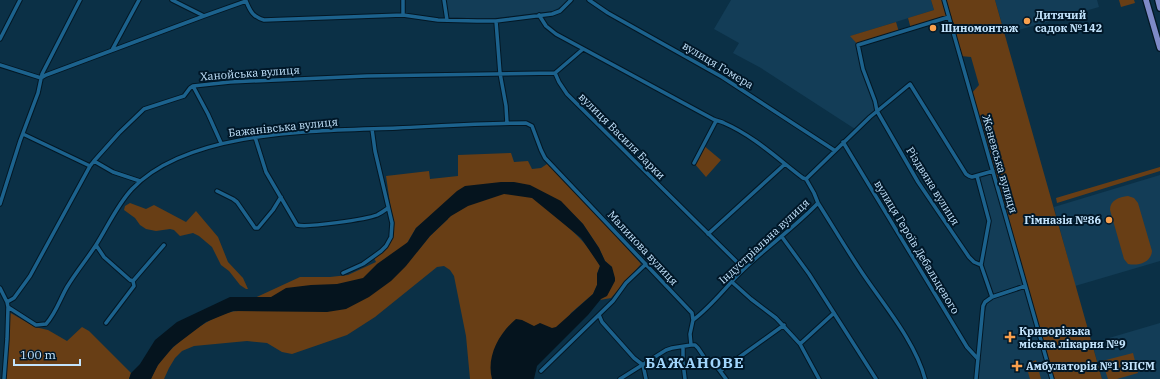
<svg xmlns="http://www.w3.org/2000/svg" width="1160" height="379" viewBox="0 0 1160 379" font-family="'IBM Plex Serif',serif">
	<rect width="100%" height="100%" fill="#0b3046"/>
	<path fill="#133d57" d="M445,0H568L562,6L553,11L495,18L448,19Z
		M731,0H931L934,10L851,36L858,45L877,111L855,129L761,68L733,53L739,43L714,29Z
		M995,0H1097L1099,7L1005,34Z
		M993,171L1052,379H977L982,323L987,304L992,297L981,265L989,221L977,176Z
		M1160,175V261L1075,286L1054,207Z
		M1160,323V379H1102L1092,343Z"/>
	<path fill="#683e15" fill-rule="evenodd" d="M931,0H995L1102,379H1052L971,94L979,85L971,57L960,56L949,18L911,29L908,18L934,10Z
		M1119,0H1134L1135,3L1121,7Z
		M896,22L899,32L858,45L850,36Z
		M703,145L721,160L706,177L694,163Z
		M511,153L514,162L528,161L532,169L541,168L550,162L641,264L611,298L600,300L612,267L605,261L599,248L583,224L573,214L549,211C569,227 588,243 600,266L597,274V285L593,294L571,313L568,318L497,379H470L466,336L454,276L450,270L444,266L437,267L375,317L347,335L292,354L282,352L267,343L247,341L194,346L182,351L175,358L169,368L164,379H151C153,374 155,369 158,365C172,344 213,312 238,311L244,303L300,277H330L348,275L376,262L374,258L390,243L394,231L386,176L429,171L430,179L458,176V155ZM448,219L430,236L417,252L407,243L416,228L426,220Z
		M1160,167V171L1057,203L1056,198Z
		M1128,196L1134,198L1138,203L1152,251C1151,263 1138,266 1128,264L1124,259L1110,210C1110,200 1119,197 1128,196Z
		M130,203L146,209L154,205L186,222L196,211L218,237L228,262L243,278L248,289H246L240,285L229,271L221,265L212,247L199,236L193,233L180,236L174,230L170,229L156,231L146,229L140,225L135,218L124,210L125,206Z
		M9,312L35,327L48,330L67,341L82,327L89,331L131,373L129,379H5L9,339Z
		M1133,353L1138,373L1117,379H1108L1102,361Z
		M1036,360L1041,379H1030C1027,369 1025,364 1036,360Z"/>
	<path fill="#05141e" d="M501,182H514L530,185L561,201L583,224L599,248L605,261L612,267L615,278V281L607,296L601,299L588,315L537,366L534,379H492C486,357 499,333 516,319L522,320L534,326L540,323L552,328L556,327L593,294L597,285V274L600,266L581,238L532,198L504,194L468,206L451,216L430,236L406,266L391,281L369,297L346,309L327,312L233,311L206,322L173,347L158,365L151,379H129L131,373L140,364L155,340L177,322L230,297H271L286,288L311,285L337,284L363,278L377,264L408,242L416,228L457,191L465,186Z"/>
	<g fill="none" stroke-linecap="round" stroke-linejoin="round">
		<defs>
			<path id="minor" d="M172,0L204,16L246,1C250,11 253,17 264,20L403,15L438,20L477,21H496L552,14L560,11L571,0
				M403,0V15
				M444,0L447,20
				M589,0L608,13L722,77L834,150
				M944,0L1052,379
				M539,15L546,26L556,34L713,119C716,121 721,121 724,123C754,136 778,159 803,178L806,179L814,193L818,203C795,227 768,246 744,269C727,285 713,305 693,320
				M949,17L858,45L863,69L875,101L877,111L918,182L969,257L974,262L981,265L992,297L1025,286
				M496,21L500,73L506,106L507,123
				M0,39L20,0
				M583,49L555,73L559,82L567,94L744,269
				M112,50L139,0
				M0,65L41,78L46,75L204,16
				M193,86L208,114L221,143
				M23,134L90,166
				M255,137L266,172L297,225C307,228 367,219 377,215C381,213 384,211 388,208
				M843,142L967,347L978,359
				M94,161L113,172L140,181
				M694,163L716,121
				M977,176L989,221L981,265
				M806,179L870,117L910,84L966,174L969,176L972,177L993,171
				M217,191L233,199L237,202L255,228H258L273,210L281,197
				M818,203C832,225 845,247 859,268C881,302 915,340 925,379
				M0,204L20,141L38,93L42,74L80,0
				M708,234L785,164
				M782,237L809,274L876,379
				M96,245L104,257L130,280L133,281
				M343,273L363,264L381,251L386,246L391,237L392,223L375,151L372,129
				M732,282L751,299L776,318L800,344L819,379
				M0,288L7,302L8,307L7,339L4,379
				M7,302L14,298L30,276L90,166L94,161L119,133L144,109L184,96L190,88L193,86L230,82L367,76L555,73
				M8,307L36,325L46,324C56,313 60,299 67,287C76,272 87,259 96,245C108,226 117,205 132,189C189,129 319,131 397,128C440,126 483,123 526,123L532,126L541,150L545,158L692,313L693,320L690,334L691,345L672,348L666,350L620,379
				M599,315L602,322L634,358L643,365L646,379
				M106,323L134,286L133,281L164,245
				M800,344L834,313
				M691,345H695L698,348L706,360L716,366L720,371L784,325
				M683,347V363L685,379
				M541,371L613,301L626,283L646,264
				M720,371L726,379
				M976,379L983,306L985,302L992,297"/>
			<path id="primary" d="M1146,0L1160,48
				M1158,0L1160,8"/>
		</defs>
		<use href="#minor" stroke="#031724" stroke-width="5.5"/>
		<use href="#primary" stroke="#031724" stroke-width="8"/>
		<use href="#minor" stroke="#1c628d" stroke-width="3.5"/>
		<use href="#primary" stroke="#7e8ac8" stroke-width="5.5"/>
	</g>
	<g fill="#f9a04d" stroke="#001728" stroke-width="1.5">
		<circle cx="1027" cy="21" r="4"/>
		<circle cx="933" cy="28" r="4"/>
		<circle cx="1109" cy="220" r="4"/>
		<path d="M1008 331h4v4h4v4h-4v4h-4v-4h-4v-4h4z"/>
		<path d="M1015 360h4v4h4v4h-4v4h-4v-4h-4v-4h4z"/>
	</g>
	<g text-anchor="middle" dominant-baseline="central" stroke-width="4" stroke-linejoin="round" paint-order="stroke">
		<g font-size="11" font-weight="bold" fill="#c3e4fd" stroke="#001728" text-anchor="start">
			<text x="1035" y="15">Дитячий<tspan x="1035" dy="13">садок №142</tspan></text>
			<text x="941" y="28">Шиномонтаж</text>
			<text x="1101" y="220" text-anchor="end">Гімназія №86</text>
			<text x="1019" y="331">Криворізька<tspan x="1019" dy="13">міська лікарня №9</tspan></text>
			<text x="1026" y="366">Амбулаторія №1 ЗПСМ</text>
		</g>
		<g font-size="11" fill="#c3e4fd" stroke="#001728">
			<text transform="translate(718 65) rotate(31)">вулиця Гомера</text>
			<text transform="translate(250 73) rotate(-4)">Ханойська вулиця</text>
			<text transform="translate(283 127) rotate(-6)">Бажанівська вулиця</text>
			<text transform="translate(622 136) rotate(45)">вулиця Василя Барки</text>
			<text transform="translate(1000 164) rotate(74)">Женевська вулиця</text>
			<text transform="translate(933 186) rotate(58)">Різдвяна вулиця</text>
			<text transform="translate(764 241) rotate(-43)">Індустріальна вулиця</text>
			<text transform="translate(917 247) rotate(59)">вулиця Героїв Дебальцевого</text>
			<text transform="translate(643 248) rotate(47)">Малинова вулиця</text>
		</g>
		<g font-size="15" font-weight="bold" letter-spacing="1" fill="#a0d5fc" stroke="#001728">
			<text x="695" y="362">БАЖАНОВЕ</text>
		</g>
	</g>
	<path d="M14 359v6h66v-6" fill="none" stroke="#c3e4fd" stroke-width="2"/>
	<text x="20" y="359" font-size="12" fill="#c3e4fd" stroke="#001728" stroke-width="3" paint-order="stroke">100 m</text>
</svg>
